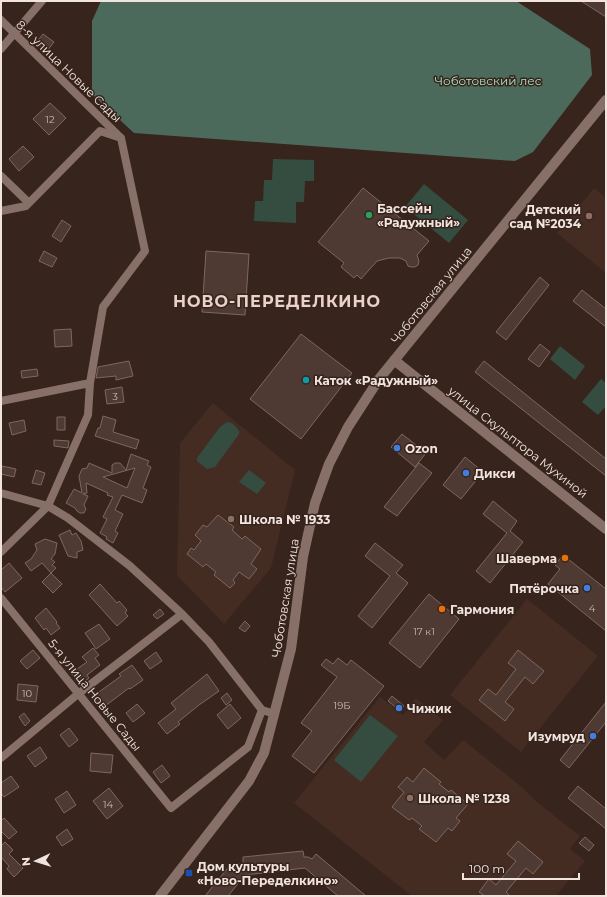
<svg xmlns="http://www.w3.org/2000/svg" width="607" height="897" viewBox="0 0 607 897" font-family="Montserrat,sans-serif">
	<rect width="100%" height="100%" fill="#37241d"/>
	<path fill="#452c23" d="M594,188L606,198V273L557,233Z
		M213,403L295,470L271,568L224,624L177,575L180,443Z
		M527,599L598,656L521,752L450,695Z
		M380,697L403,715L416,698L443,720L424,742L444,760L463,740L523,788L538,803L580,836L570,849L585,861L556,896H412L294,803Z"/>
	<path fill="#344d40" d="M273,159L314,160V181H305L304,202H296V223L254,221L255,201H263L264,180H272Z
		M424,184L468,220L449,243L405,207Z
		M560,346L585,366L575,380L550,359Z
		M601,379L606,383V406L598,415L582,402Z
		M227,422C233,422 236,427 239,431V434L215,467L207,469L197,461V458L220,427Z
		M249,470L266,483L257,494L239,482Z
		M370,715L398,736L361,782L334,760Z"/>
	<path fill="#4c6a5b" d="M101,1H516L590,49L592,75L533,152L515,161L134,133L92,94V21Z"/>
	<path fill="#4f3a33" stroke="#7e675f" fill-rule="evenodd" d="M581,1H606V17Z
		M43,34L54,42L47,51L36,43Z
		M50,103L66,118L49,135L33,119Z
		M23,146L34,157L19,171L9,159Z
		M363,188L429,241L417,255L419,261L418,265L415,267H411L408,266L406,261L400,258H389L377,261L361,279L357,275L354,278L341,267L344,263L318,242Z
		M62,220L71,226L61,242L52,236Z
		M44,251L57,258L52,267L39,261Z
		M206,251L249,254L245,315L202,312Z
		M540,277L549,285L506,340L496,332Z
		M582,290L606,309V327L573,301Z
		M71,329L72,346L55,347L54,330Z
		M301,334L352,373L301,439L250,399Z
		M540,344L550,352L539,367L528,359Z
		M129,361L133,376L116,380V376L96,378L98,367Z
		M484,361L606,459V476L475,372Z
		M37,369L38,376L22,378L21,371Z
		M122,387L124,402L107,404L105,390Z
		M103,416L116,420L113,432L139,440L136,449L95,436L98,428H100Z
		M57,417H65V430H57Z
		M24,420L26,431L12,435L9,423Z
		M402,434L426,453L415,467L391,447Z
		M54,440L69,441L68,448L54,446Z
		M131,454L149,461L147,465L151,467L143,488L147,490L142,503L122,495L115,510L123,514L115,531L118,533L113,543L106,539L107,537L100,533L107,519L103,517L113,497L107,495L108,493L86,483L87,493L83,494L88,496L84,505L86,509L84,513H80L77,511L75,508L66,503L74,489L82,493L79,476L82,469L87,468L89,463L112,473V465L115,463H120L126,470ZM135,468L127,488L103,477L114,474Z
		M465,457L483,472L461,499L443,485Z
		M419,463L432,473L397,516L384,507Z
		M2,466L16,469L14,477L1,474Z
		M36,470L45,473L41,485L32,483Z
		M493,501L517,521L510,531L523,542L490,583L476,571L507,533L483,514Z
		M218,515L234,527L232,530L242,539L245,536L261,549L251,564L257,569L249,579L239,572L233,580L235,583L230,588L214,575L216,572L206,564L203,567L187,554L191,548L194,550L201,541L195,535L203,525L207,527Z
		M70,530L72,535L76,533L81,541L83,550L77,552V558L68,556L59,535Z
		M45,539L57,543L55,554L51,559L55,562L52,565L56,568L51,573L42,563L31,571L25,563L31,559L37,550L35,544Z
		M375,543L403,565L396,573L408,583L372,628L358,616L390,576L365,556Z
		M563,555L606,589V631L548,584L560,569L555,565Z
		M9,563L22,578L5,592L1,587V570Z
		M51,573L62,584L53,593L42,582Z
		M100,584L117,603L119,601L127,610L125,613L128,616L117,626L89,595Z
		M429,594L459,619L420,668L389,643Z
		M46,608L57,622L56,623L60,628L51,635L46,628L44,630L35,618Z
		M160,609L164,614L157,619L153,615Z
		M245,621L250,626L245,632L239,628Z
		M99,624L110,639L96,649L85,633Z
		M93,648L99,655L95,658L100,665L87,675L89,678L80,686L71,673L87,662L82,657Z
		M33,650L40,658L27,669L20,661Z
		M518,650L544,671L533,684L525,677L505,702L514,709L505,721L479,700L488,689L496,695L516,669L508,663Z
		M156,652L162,661L150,669L144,661Z
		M338,658L347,665L351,660L384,686L314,773L292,756L312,731L301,723L337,677L321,665L326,659L333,664Z
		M132,665L143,680L130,689L129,688L101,709L92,697L121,676L119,674Z
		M207,674L219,691L199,705L178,722L180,724L167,734L158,723L176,709L171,703Z
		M18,684L38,686L36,702L17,700Z
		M227,693L232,700L226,705L221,698Z
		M392,696L404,706L400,711L388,701Z
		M606,702V722L569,768L560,760Z
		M137,704L145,713L133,722L126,713Z
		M230,704L241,718L228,729L217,715Z
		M24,713L30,721L25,726L19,717Z
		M69,728L78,740L69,747L60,735Z
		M40,747L47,758L35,767L27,756Z
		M91,753L113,755L111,773L90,771Z
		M162,765L170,776L161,783L153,772Z
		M424,768L441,782L439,784L449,792L451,790L468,804L456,818L460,821L452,831L448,828L436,842L419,829L422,826L412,818L409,820L392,807L404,792L398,787L407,777L413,782Z
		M11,776L19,787L4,797L1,793V783Z
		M578,786L606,809V829L568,798Z
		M109,788L123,806L107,819L93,801Z
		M67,791L76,805L64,813L55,799Z
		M4,818L17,832L9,839L1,831V821Z
		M67,829L73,839L62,846L56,837Z
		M585,837L594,845L589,851L579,843Z
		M518,841L543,862L533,874L526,868L506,892L510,896H485L479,892L489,879L496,885L516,861L507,854Z
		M5,842L13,850L9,854L23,868L14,877L7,869L9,866L1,857V846Z
		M303,851L304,857H308L312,859L316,854L366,896H338L305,868L245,875L228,896H205L231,864L235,867L239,864H243V857Z"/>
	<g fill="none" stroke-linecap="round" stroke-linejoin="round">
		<path stroke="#877068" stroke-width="8" d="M1,20L121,138
			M1,49L42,1
			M1,176L29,203
			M1,211L26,206L100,131L118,137
			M1,401L90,383
			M1,493L48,506L68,518L130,566L182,614L209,642L262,710L275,714
			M1,552L48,506L88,415L90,383L103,307L145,251L121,138
			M1,598L171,808L248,747L262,710
			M1,758L78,694L182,614"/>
		<path stroke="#877068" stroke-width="10" d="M394,360L606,529
			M160,896L249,781L264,753L291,649L303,557L315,503L329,464L348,427L379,379L606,100"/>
	</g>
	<circle fill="#2e9e5b" stroke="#37241d" stroke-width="1.5" cx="369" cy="215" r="4"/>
	<g fill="#8d6e63" stroke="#37241d" stroke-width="1.5">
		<circle cx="589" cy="216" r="4"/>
		<circle cx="231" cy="519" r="4"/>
		<circle cx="410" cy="798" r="4"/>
	</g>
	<circle fill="#0f9aa8" stroke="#37241d" stroke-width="1.5" cx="306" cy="380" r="4"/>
	<g fill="#3f7fe0" stroke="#37241d" stroke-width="1.5">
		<circle cx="397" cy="448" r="4"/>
		<circle cx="466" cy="473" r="4"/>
		<circle cx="587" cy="588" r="4"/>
		<circle cx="399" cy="708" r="4"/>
		<circle cx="593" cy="736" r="4"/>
	</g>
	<g fill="#e8710a" stroke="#37241d" stroke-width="1.5">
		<circle cx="565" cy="558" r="4"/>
		<circle cx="442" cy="609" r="4"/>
	</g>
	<rect fill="#1a4fb4" stroke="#37241d" stroke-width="1.5" x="185" y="869" width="8" height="8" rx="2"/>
	<g text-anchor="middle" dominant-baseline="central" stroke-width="3" stroke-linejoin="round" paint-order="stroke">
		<g font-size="10" fill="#c8bab4">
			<text x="50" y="119">12</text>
			<text x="115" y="396">3</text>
			<text x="592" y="608">4</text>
			<text x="424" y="631">17 к1</text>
			<text x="27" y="693">10</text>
			<text x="342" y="705">19Б</text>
			<text x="108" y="804">14</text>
		</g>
		<g font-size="12" fill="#f1e4df" stroke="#37241d">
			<text transform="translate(69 71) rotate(44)">8-я улица Новые Сады</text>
			<text transform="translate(431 295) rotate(-51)">Чоботовская улица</text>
			<text transform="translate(518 442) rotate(38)">улица Скульптора Мухиной</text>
			<text transform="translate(285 598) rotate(-81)">Чоботовская улица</text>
			<text transform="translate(95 695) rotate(51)">5-я улица Новые Сады</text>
		</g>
		<g font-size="12" fill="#a9e4c5" stroke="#37241d">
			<text x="488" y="80">Чоботовский лес</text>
		</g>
		<g font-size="12" font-weight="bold" fill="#f1e4df" stroke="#37241d" text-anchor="start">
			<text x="377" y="208">Бассейн<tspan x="377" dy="14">«Радужный»</tspan></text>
			<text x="581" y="209" text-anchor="end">Детский<tspan x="581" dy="14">сад №2034</tspan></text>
			<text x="314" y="380">Каток «Радужный»</text>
			<text x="405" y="448">Ozon</text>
			<text x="474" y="473">Дикси</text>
			<text x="239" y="519">Школа № 1933</text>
			<text x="557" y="558" text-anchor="end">Шаверма</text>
			<text x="579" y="588" text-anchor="end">Пятёрочка</text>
			<text x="450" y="609">Гармония</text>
			<text x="407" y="708">Чижик</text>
			<text x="585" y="736" text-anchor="end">Изумруд</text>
			<text x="418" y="798">Школа № 1238</text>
			<text x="197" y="866">Дом культуры<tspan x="197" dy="14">«Ново-Переделкино»</tspan></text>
		</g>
		<g font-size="16" font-weight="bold" letter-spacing="1" fill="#ebd2c9" stroke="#37241d">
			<text x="277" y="301">НОВО-ПЕРЕДЕЛКИНО</text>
		</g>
	</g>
	<rect width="607" height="897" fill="none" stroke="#f1e4df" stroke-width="4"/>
	<g transform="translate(36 861) rotate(266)" stroke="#37241d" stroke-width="3" paint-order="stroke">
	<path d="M0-3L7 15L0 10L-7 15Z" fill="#f1e4df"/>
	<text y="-6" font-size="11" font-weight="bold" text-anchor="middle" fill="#f1e4df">N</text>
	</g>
	<path d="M463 873v6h116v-6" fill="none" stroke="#f1e4df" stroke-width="2"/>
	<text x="469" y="873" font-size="12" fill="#f1e4df" stroke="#37241d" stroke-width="3" paint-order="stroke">100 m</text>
</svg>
